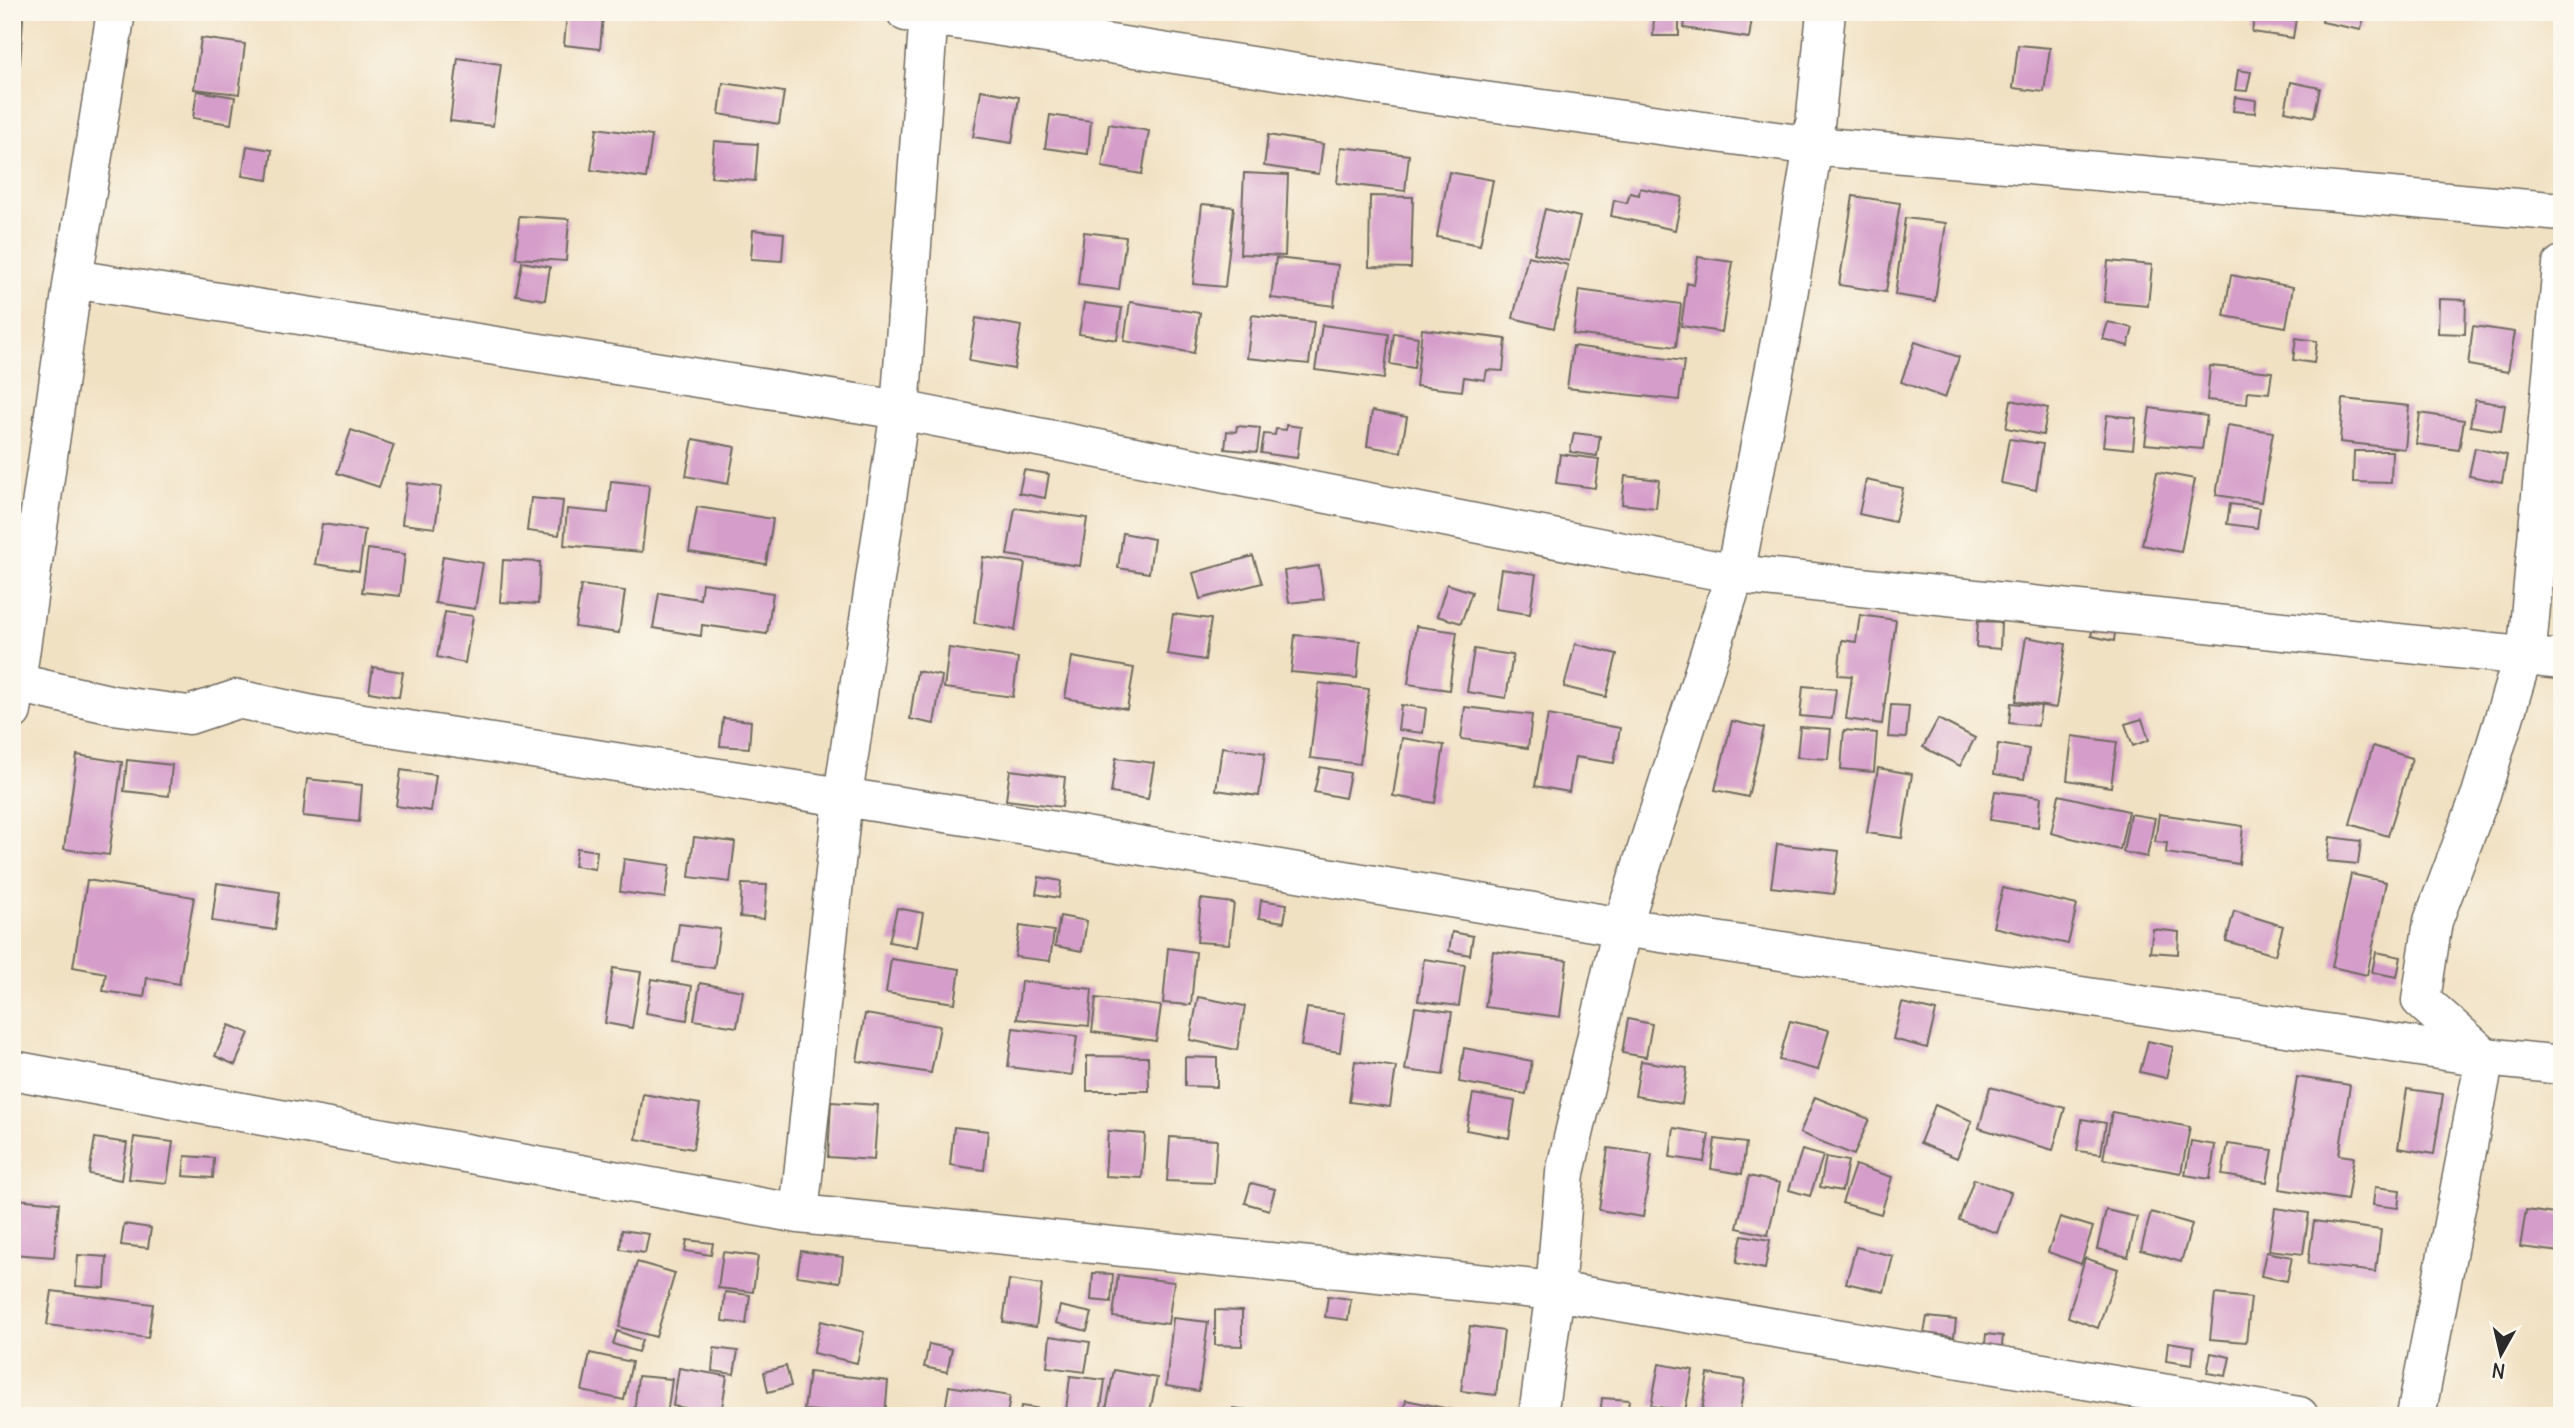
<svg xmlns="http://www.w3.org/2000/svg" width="2574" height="1428" viewBox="0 0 2574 1428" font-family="Delius,sans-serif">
	<rect width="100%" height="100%" fill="#fbf7ec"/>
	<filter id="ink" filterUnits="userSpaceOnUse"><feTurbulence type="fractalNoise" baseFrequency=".0143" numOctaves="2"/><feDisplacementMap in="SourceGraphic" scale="14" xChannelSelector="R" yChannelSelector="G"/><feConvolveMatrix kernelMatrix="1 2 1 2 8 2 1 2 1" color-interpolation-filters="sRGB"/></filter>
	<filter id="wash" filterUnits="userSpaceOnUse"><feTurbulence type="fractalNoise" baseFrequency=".00686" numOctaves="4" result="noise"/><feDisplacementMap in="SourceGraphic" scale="28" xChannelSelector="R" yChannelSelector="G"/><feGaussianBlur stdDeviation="1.57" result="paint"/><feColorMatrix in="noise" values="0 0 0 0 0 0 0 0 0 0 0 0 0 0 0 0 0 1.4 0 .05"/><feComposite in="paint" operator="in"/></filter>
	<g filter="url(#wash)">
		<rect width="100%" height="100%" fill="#f1e1c3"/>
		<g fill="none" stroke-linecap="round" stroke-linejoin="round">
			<path stroke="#40acc0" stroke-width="16" d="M12,257L15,260L12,283"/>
		</g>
		<g id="blocks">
			<path fill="#d59dca" d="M362,12H382V14L362,16Z
				M1686,12H1753L1749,38L1684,28Z
				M2255,12H2297L2293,38L2252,32Z
				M2324,12H2365L2361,30L2322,22Z
				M567,13L603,16L600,49L564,45Z
				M1654,16L1679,17V36H1653Z
				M12,18L23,19L20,64L12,63Z
				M201,38L245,44L239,94L194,89Z
				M2018,45L2050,48L2044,92L2013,88Z
				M458,58L501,64L493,126L450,121Z
				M2238,70L2251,72L2247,91L2235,90Z
				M2291,82L2320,88L2314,117L2285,111Z
				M723,83L784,92L779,124L719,114Z
				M981,90L1019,97L1012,143L973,137Z
				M197,91L235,97L231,124L193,118Z
				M2235,97L2256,100L2255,113L2233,111Z
				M1050,115L1091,121L1088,154L1045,148Z
				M1109,124L1149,131L1142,174L1102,167Z
				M597,128L652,136L646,178L591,170Z
				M1268,135L1323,144L1319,174L1264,166Z
				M714,141L758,144L755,181L711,177Z
				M247,146L272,150L268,180L242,176Z
				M1341,147L1409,155L1405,191L1337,183Z
				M1449,172L1493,180L1480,245L1437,237Z
				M1244,173L1288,175L1285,256L1240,254Z
				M1640,188L1682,197L1675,230L1611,216L1614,200L1627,203L1630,193L1639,195Z
				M1370,196L1413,197L1411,268L1369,267Z
				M1853,196L1900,203L1886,292L1839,285Z
				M1202,204L1234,207L1225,287L1193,284Z
				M1545,209L1580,217L1569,261L1534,253Z
				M519,216L569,219L566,261L516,258Z
				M1905,218L1946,223L1935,301L1895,295Z
				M753,230L784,233L782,261L751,259Z
				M1084,232L1126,237L1119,290L1078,285Z
				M1528,256L1568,265L1554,328L1513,318Z
				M1698,257L1733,262L1722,332L1681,326L1687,283L1694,285Z
				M1276,258L1338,265L1334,306L1271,298Z
				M2108,261L2152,265L2148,306L2104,302Z
				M522,262L550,267L545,300L516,295Z
				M2231,275L2293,287L2286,327L2224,316Z
				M1579,290L1681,304L1676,347L1573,334Z
				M2439,299L2466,300L2465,334L2438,333Z
				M1130,302L1200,313L1194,353L1124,341Z
				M1084,303L1122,308L1117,340L1079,334Z
				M1252,315L1314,322L1309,364L1247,358Z
				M976,318L1021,326L1014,369L969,361Z
				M2108,322L2133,328L2128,346L2103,339Z
				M1322,325L1389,334L1384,379L1315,370Z
				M2473,326L2515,332L2508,372L2468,365Z
				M1422,329L1506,339L1503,371L1487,370L1485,380L1464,377L1462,391L1416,386Z
				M1394,333L1418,337L1414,368L1390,364Z
				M2296,338L2317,341L2314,363L2293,360Z
				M1915,342L1959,357L1945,398L1901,382Z
				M1573,346L1684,361L1679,400L1567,388Z
				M2210,366L2272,372L2269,393L2248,391L2247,404L2207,400Z
				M2343,399L2409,406L2405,449L2340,442Z
				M2011,400L2048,408L2043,435L2006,428Z
				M2475,400L2505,405L2501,431L2470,426Z
				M2150,408L2207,416L2202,449L2145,444Z
				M1372,411L1407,417L1401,452L1367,446Z
				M2420,413L2464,420L2459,450L2416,444Z
				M2107,415L2136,418L2133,449L2103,446Z
				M1286,425L1301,427L1297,458L1261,453L1264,434L1275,435L1276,429L1286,430Z
				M2228,425L2273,432L2261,502L2216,495Z
				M1237,426L1260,428L1257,452L1225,449L1227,431L1236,432Z
				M351,430L394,445L379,487L337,473Z
				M1574,433L1600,436L1597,456L1570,452Z
				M693,439L735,447L728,484L686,476Z
				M2009,439L2043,444L2036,490L2001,483Z
				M2475,448L2507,455L2502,482L2469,476Z
				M2354,451H2392L2391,483L2353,482Z
				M1560,454L1599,459L1595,488L1556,483Z
				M1024,470L1049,474L1045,498L1019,493Z
				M2157,472L2195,479L2181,552L2142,545Z
				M1625,476L1659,480L1656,508L1622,504Z
				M1866,480L1903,488L1895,522L1859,514Z
				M611,481L649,485L642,552L564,545L567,509L608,513Z
				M407,483L441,487L435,528L402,524Z
				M531,498L563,501L559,535L527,531Z
				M2230,504L2260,508L2257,528L2227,524Z
				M697,507L773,519L766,564L689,552Z
				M1015,508L1087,518L1080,566L1007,555Z
				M322,524L365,530L359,571L315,564Z
				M1123,533L1154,539L1149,573L1118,568Z
				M368,549L405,554L400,596L362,592Z
				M443,556L483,563L475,609L435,603Z
				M1253,556L1262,583L1200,599L1193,573Z
				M983,557L1025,563L1015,630L974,623Z
				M503,560L540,562L538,604L500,602Z
				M1319,566L1324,599L1289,603L1284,571Z
				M1501,569L1536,574L1530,614L1495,609Z
				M702,583L773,593L767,634L702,625L701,636L653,628L659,593L700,599Z
				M1447,584L1472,592L1461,623L1437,616Z
				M581,585L625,591L619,633L575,627Z
				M445,612L473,616L465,663L437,657Z
				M1173,614L1211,619L1205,660L1167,654Z
				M1860,615L1896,620L1882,724L1846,719L1852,676L1838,675L1842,640L1856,642Z
				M1978,621L2001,622L2000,649L1976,647Z
				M2094,622L2116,626L2114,641L2091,636Z
				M1416,626L1457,632L1449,690L1408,684Z
				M1295,635L1360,641L1357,678L1291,672Z
				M2026,637L2066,644L2056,708L2016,701Z
				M1575,644L1617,654L1606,697L1564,687Z
				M949,648L1018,658L1013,697L944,688Z
				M1474,649L1513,655L1506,698L1467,692Z
				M1072,657L1134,668L1127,709L1065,698Z
				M373,667L403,672L399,697L369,692Z
				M917,671L942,676L934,724L910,719Z
				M1319,683L1369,689L1360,764L1310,758Z
				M1803,686L1836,689L1832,719L1800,716Z
				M2011,703L2041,706L2038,726L2009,723Z
				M1401,705L1426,708L1423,733L1398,730Z
				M1891,705L1909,706L1906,738L1888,737Z
				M1465,707L1532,715L1528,748L1461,739Z
				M1548,715L1620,728L1614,763L1575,757L1569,792L1535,786Z
				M723,718L751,721L749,748L720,746Z
				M1938,719L1975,738L1960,766L1923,747Z
				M2142,719L2149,740L2133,746L2125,724Z
				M1732,721L1764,728L1748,797L1715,790Z
				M1800,727L1831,729L1828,759L1797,757Z
				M1844,730L1877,733L1874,772L1841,769Z
				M2072,736L2117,742L2111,787L2067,780Z
				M1402,738L1444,745L1435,803L1393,796Z
				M1998,744L2029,749L2024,779L1994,774Z
				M2373,746L2412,758L2388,836L2350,824Z
				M1222,747L1265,753L1259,796L1216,790Z
				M77,755L122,762L109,855L64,849Z
				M1116,758L1154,763L1148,799L1111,793Z
				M127,760L172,765L169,796L124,791Z
				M1320,767L1350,773L1345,798L1314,792Z
				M1878,768L1912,774L1902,838L1867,833Z
				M401,770L436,775L431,811L396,806Z
				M1010,770L1065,777L1062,807L1006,800Z
				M307,779L362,785L359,822L303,816Z
				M1995,791L2041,797L2038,827L1990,820Z
				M2059,795L2128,811L2120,850L2051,833Z
				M2130,814L2155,818L2147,857L2123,852Z
				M2159,814L2243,826L2239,864L2166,853L2167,843L2155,842Z
				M694,837L735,842L730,882L689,877Z
				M2330,837L2361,841L2358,864L2327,861Z
				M1777,844L1839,851L1834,894L1771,887Z
				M577,848L597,851L595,869L574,866Z
				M624,859L670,865L665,898L620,892Z
				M2351,874L2386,882L2367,975L2332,967Z
				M1039,877L1061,881L1059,898L1036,894Z
				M87,880L194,897L179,984L147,978L144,997L103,991L106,973L73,967Z
				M217,883L280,892L275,930L212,921Z
				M742,884L767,885L764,919L740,917Z
				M2003,888L2077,905L2068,944L1993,927Z
				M1201,899L1234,903L1229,944L1197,942Z
				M1261,900L1287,904L1284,922L1259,918Z
				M897,908L923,913L917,947L889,942Z
				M2234,911L2283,926L2275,955L2226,941Z
				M1060,916L1087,921L1082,951L1055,946Z
				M679,924L720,929L714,968L673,962Z
				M1020,926L1054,931L1050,961L1015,957Z
				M2153,929L2179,932L2178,954L2150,952Z
				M1452,932L1473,936L1470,955L1449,951Z
				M1168,948L1196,952L1191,1005L1163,1003Z
				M1493,951L1567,960L1560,1017L1485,1007Z
				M2376,952L2401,957L2397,977L2372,972Z
				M891,959L960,969L955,1003L886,993Z
				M1424,959L1465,965L1459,1006L1418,1001Z
				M613,968L641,972L632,1028L605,1023Z
				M652,979L692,986L687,1020L646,1013Z
				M1021,981L1092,989L1089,1026L1017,1019Z
				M700,983L743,991L737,1027L694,1020Z
				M1198,997L1245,1006L1237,1050L1190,1040Z
				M1096,998L1161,1006L1156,1041L1092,1032Z
				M1902,1003L1936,1011L1927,1048L1893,1039Z
				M1415,1007L1452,1012L1443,1075L1405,1070Z
				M1307,1008L1345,1013L1340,1052L1301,1046Z
				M865,1014L940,1026L931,1073L857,1061Z
				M1628,1019L1652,1024L1646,1057L1622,1053Z
				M1790,1021L1829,1030L1818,1070L1779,1060Z
				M229,1025L249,1033L235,1065L215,1056Z
				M1013,1028L1077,1036L1072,1075L1008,1067Z
				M2148,1041L2173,1047L2166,1078L2140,1072Z
				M1464,1048L1532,1061L1526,1094L1459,1082Z
				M1087,1056L1148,1057L1149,1091H1087Z
				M1185,1057L1217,1058V1087L1185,1086Z
				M1355,1061L1396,1067L1390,1107L1349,1102Z
				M1641,1061L1687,1068L1682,1104L1635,1096Z
				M2297,1077L2350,1085L2339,1155L2354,1157L2347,1200L2280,1189Z
				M1990,1087L2065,1108L2053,1150L1979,1128Z
				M2407,1089L2443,1094L2434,1154L2398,1148Z
				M643,1094L700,1104L693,1149L636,1139Z
				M1473,1094L1515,1101L1509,1138L1466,1130Z
				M1815,1097L1869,1119L1854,1155L1800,1133Z
				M831,1102L878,1105L874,1160L828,1157Z
				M1935,1105L1972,1121L1957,1158L1920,1143Z
				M2112,1112L2190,1127L2181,1173L2103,1159Z
				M2082,1119L2106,1123L2101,1154L2077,1151Z
				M954,1127L988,1131L984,1170L950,1165Z
				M1674,1128L1709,1134L1704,1162L1670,1157Z
				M1108,1131L1145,1134L1142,1178L1105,1176Z
				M134,1137L173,1142L167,1183L129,1179Z
				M1170,1137L1217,1140L1214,1183L1167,1181Z
				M95,1138L127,1143L121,1180L89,1174Z
				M1715,1139L1746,1143L1742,1174L1711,1169Z
				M2191,1141L2215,1145L2210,1179L2185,1175Z
				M2228,1144L2273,1150L2267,1182L2222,1175Z
				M1608,1148L1652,1154L1643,1217L1599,1210Z
				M1802,1150L1823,1156L1810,1196L1789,1190Z
				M185,1156L214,1158L213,1178L183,1176Z
				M1826,1157L1848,1161L1842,1191L1820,1187Z
				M1855,1165L1892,1177L1881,1214L1842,1203Z
				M1749,1176L1780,1183L1768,1235L1737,1228Z
				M1974,1179L2011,1192L1997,1233L1959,1220Z
				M1251,1183L1275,1189L1269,1210L1245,1203Z
				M2375,1187L2400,1190L2398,1208L2373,1205Z
				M15,1199L59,1203L54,1257L12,1254Z
				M2275,1208L2309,1213L2303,1254L2269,1250Z
				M2106,1210L2137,1217L2128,1257L2097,1249Z
				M2526,1210L2562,1215V1252L2520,1247Z
				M2151,1212L2192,1224L2181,1262L2141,1250Z
				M2060,1217L2093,1227L2081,1264L2048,1252Z
				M2314,1221L2381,1230L2376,1272L2308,1264Z
				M124,1224L151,1228L148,1248L121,1245Z
				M622,1230L649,1234L645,1253L620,1249Z
				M1742,1235L1770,1240L1765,1269L1736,1263Z
				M687,1240L713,1243L711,1255L685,1251Z
				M1856,1247L1893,1256L1884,1292L1846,1283Z
				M801,1251L843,1257L840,1282L797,1276Z
				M723,1252L758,1256L753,1292L718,1288Z
				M2266,1252L2292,1257L2287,1281L2261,1276Z
				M78,1255L107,1257L105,1288L76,1286Z
				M2085,1258L2118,1269L2098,1328L2068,1317Z
				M637,1262L675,1273L656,1337L619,1327Z
				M1093,1273L1113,1274L1111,1302L1091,1300Z
				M1118,1275L1174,1282L1168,1324L1113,1317Z
				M1009,1280L1042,1285L1036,1327L1003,1322Z
				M52,1291L153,1304L148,1338L47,1325Z
				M725,1292L750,1295L746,1324L722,1321Z
				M2215,1294L2251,1298L2246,1342L2210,1339Z
				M1328,1296L1351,1299L1348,1320L1325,1317Z
				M1060,1306L1092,1313L1087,1331L1056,1323Z
				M1215,1310L1242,1311V1346L1215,1345Z
				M1927,1317L1956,1320L1954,1337L1924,1333Z
				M1173,1318L1208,1322L1199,1391L1166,1386Z
				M821,1321L864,1332L857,1363L813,1353Z
				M1470,1326L1504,1331L1496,1395L1461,1391Z
				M617,1331L642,1340L638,1352L613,1344Z
				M1986,1334L2003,1336L2001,1356L1984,1354Z
				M1050,1336L1090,1342L1085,1372L1047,1367Z
				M2168,1342L2194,1346L2192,1365L2166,1361Z
				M929,1344L952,1349L947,1372L924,1367Z
				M714,1348L738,1351L734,1374L712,1371Z
				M590,1353L632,1362L624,1400L582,1391Z
				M2211,1353L2230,1357L2226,1376L2207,1373Z
				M1659,1364L1693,1370L1685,1411L1651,1406Z
				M786,1366L791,1386L768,1392L764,1372Z
				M679,1368L727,1376L721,1414L673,1406Z
				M1114,1370L1157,1378L1149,1416L1105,1414Z
				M809,1372L888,1381L885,1416L804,1410Z
				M1708,1374L1745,1380L1739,1416H1701Z
				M638,1376L672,1379L667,1416L634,1414Z
				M1070,1376L1105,1380L1100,1415L1066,1411Z
				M949,1386L1010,1396L1007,1416H944Z
				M1602,1398L1629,1400L1627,1416H1600Z
				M1406,1400L1468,1413V1416H1402Z
				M1021,1406L1062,1412L1061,1416H1020Z
				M1233,1408L1278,1414V1416H1232Z"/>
		</g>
	</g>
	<g filter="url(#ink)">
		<use href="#blocks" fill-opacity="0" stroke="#706b60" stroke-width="2"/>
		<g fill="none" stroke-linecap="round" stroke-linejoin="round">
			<defs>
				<path id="minor" d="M906,12L1424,93L1813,146L2562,212
					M73,279L900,410L1735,574L2562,660
					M17,683L113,705L189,715L237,699L318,716L978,818L1622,927L2485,1057L2562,1065
					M12,711L73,279L116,12
					M12,1070L799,1214L843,796L900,410L929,12
					M799,1214L1555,1291L2299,1416
					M1538,1416L1555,1291L1565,1173L1622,927L1735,574L1782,331L1813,146L1826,12
					M2416,1416L2485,1057L2421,1000L2433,921L2481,794L2528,639L2562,265"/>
			</defs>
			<use href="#minor" stroke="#706b60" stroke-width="41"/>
			<use href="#minor" stroke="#fff" stroke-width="38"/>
		</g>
	</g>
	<rect width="2574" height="1428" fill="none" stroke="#fbf7ec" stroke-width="42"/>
	<g transform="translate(2501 1354) rotate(188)" stroke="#fbf7ec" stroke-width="5" paint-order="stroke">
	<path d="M0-5L12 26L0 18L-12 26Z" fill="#2b2b2b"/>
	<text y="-10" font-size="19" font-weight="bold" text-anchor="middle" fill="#2b2b2b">N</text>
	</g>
</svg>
